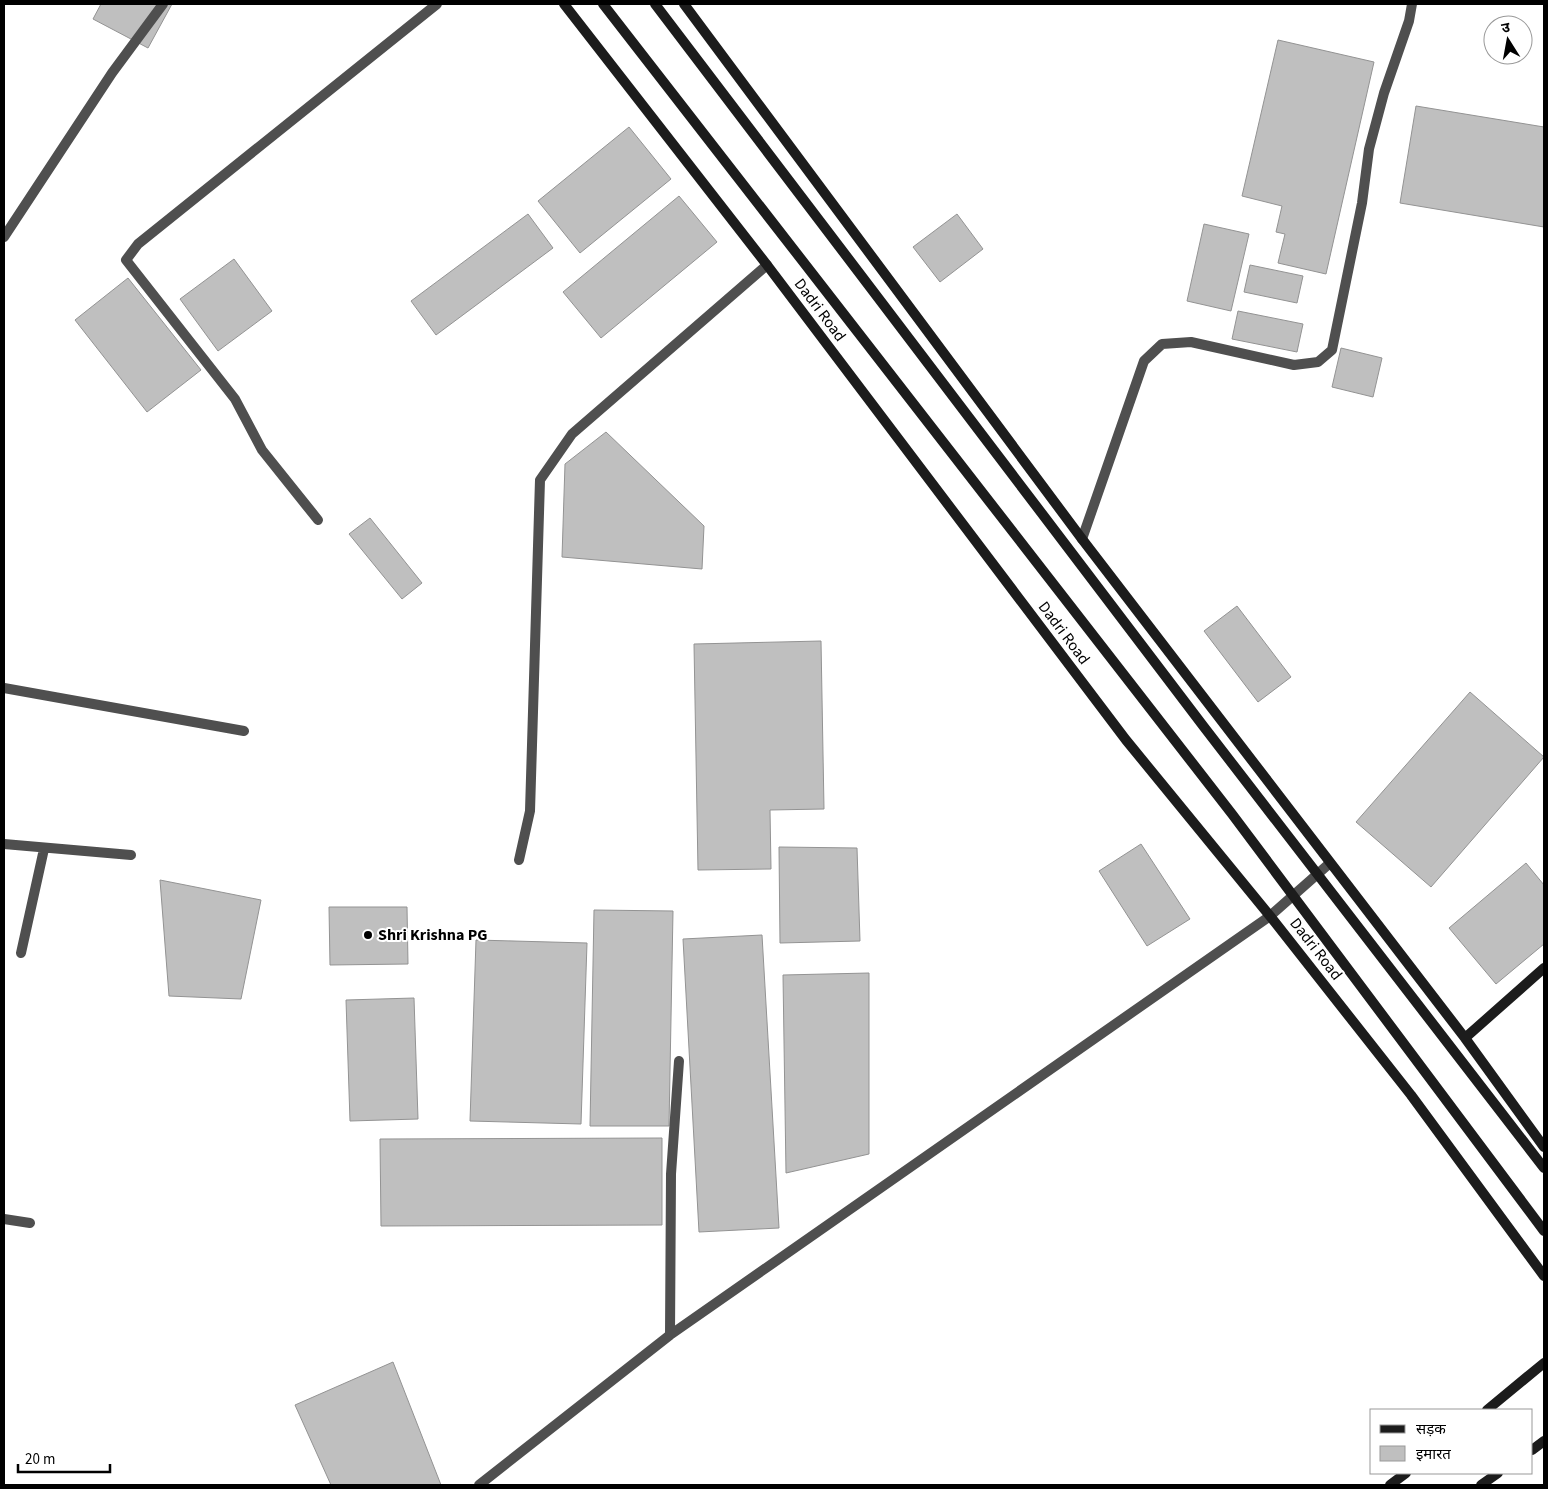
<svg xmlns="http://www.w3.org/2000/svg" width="1548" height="1489" viewBox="0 0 1548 1489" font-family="'Source Sans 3','Noto Sans Devanagari',sans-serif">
	<rect width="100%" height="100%" fill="#fff"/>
	<path fill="#bfbfbf" stroke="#939393" d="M101,4H172L148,48L93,19Z
		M1278,40L1374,62L1326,274L1278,263L1285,234L1276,232L1282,206L1242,196Z
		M1416,106L1544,127V227L1400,203Z
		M629,127L671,179L580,253L538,201Z
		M679,196L717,242L601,338L563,292Z
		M528,214L553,248L436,335L411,301Z
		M957,214L983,249L940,282L913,247Z
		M1204,224L1249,234L1231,311L1187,301Z
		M234,259L272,311L218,351L180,299Z
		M1250,265L1303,276L1297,303L1244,292Z
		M128,278L201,370L147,412L75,320Z
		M1238,311L1303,324L1297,352L1232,339Z
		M1341,348L1382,358L1373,397L1332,387Z
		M606,432L704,526L702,569L562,557L565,464Z
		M370,518L422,583L402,599L349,534Z
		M1237,606L1291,677L1258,702L1204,631Z
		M821,641L824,809L770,810L771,869L698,870L694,644Z
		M1470,692L1544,757L1431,887L1356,822Z
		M1141,844L1190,919L1147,946L1099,871Z
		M779,847L857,848L860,941L780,943Z
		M1526,863L1544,885V944L1496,984L1449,928Z
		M160,880L261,900L241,999L169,996Z
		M329,907H407L408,964L330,965Z
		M594,910L673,911L669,1126H590Z
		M762,935L779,1228L699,1232L683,939Z
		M476,940L587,943L581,1124L470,1121Z
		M869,973V1154L786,1173L783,975Z
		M414,998L418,1119L350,1121L346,1000Z
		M662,1138V1225L381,1226L380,1139Z
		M393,1362L441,1485H331L295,1405Z"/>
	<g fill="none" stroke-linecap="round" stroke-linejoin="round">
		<path stroke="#4f4f4f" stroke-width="10" d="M4,237L112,73L163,4
			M318,520L262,450L235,399L126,260L138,244L437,4
			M1082,539L1144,361L1162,344L1191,342L1294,365L1318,362L1332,350L1362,203L1369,149L1384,93L1409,21L1412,4
			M4,688L244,731
			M4,844L131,855
			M519,860L530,811L540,480L572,434L767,265
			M21,953L44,849
			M4,1219L30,1223
			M670,1335L671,1174L679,1061
			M479,1485L670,1335L1270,916L1330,863"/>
		<path stroke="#1c1c1c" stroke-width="10" d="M564,4L767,265L1126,740L1270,916L1411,1095L1544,1276
			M684,4L1082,539L1465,1038L1544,1147
			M1465,1038L1544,968
			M1487,1410L1544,1363
			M1532,1450L1544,1441
			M1390,1485L1406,1473
			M1481,1485L1498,1473"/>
		<path stroke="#1c1c1c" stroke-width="10" d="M603,4L1232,814L1544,1231
			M655,4L1204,727L1544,1168"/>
	</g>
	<circle fill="#000" stroke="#fff" stroke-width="2" cx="368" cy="935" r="5"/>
	<g text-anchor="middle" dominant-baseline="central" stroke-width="4" stroke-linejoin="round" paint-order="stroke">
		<g font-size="16" fill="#000" stroke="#fff">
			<text transform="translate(820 310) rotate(53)">Dadri Road</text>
			<text transform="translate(1064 633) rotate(53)">Dadri Road</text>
			<text transform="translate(1316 949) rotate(52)">Dadri Road</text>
		</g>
		<g font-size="16" font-weight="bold" fill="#000" stroke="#fff" text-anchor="start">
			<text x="378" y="935">Shri Krishna PG</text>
		</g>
	</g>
	<rect width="1548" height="1489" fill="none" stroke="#000000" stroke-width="10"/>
	<rect x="1370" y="1409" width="162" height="65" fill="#ffffff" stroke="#999999"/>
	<rect x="1380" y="1425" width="25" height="8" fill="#1c1c1c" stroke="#999999"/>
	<text x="1416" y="1434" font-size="15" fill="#000000">सड़क</text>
	<rect x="1380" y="1446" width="25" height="15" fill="#bfbfbf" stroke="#999999"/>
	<text x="1416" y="1459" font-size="15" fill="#000000">इमारत</text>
	<g transform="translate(1508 40) rotate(349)"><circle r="24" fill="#ffffff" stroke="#999999"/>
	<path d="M0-4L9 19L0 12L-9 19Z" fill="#000000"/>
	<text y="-8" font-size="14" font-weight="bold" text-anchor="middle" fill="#000000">उ</text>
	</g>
	<path d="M18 1464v8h92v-8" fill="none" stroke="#000000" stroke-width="2.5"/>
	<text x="25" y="1464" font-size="15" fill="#000000" stroke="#ffffff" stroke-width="4" paint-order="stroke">20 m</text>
</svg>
